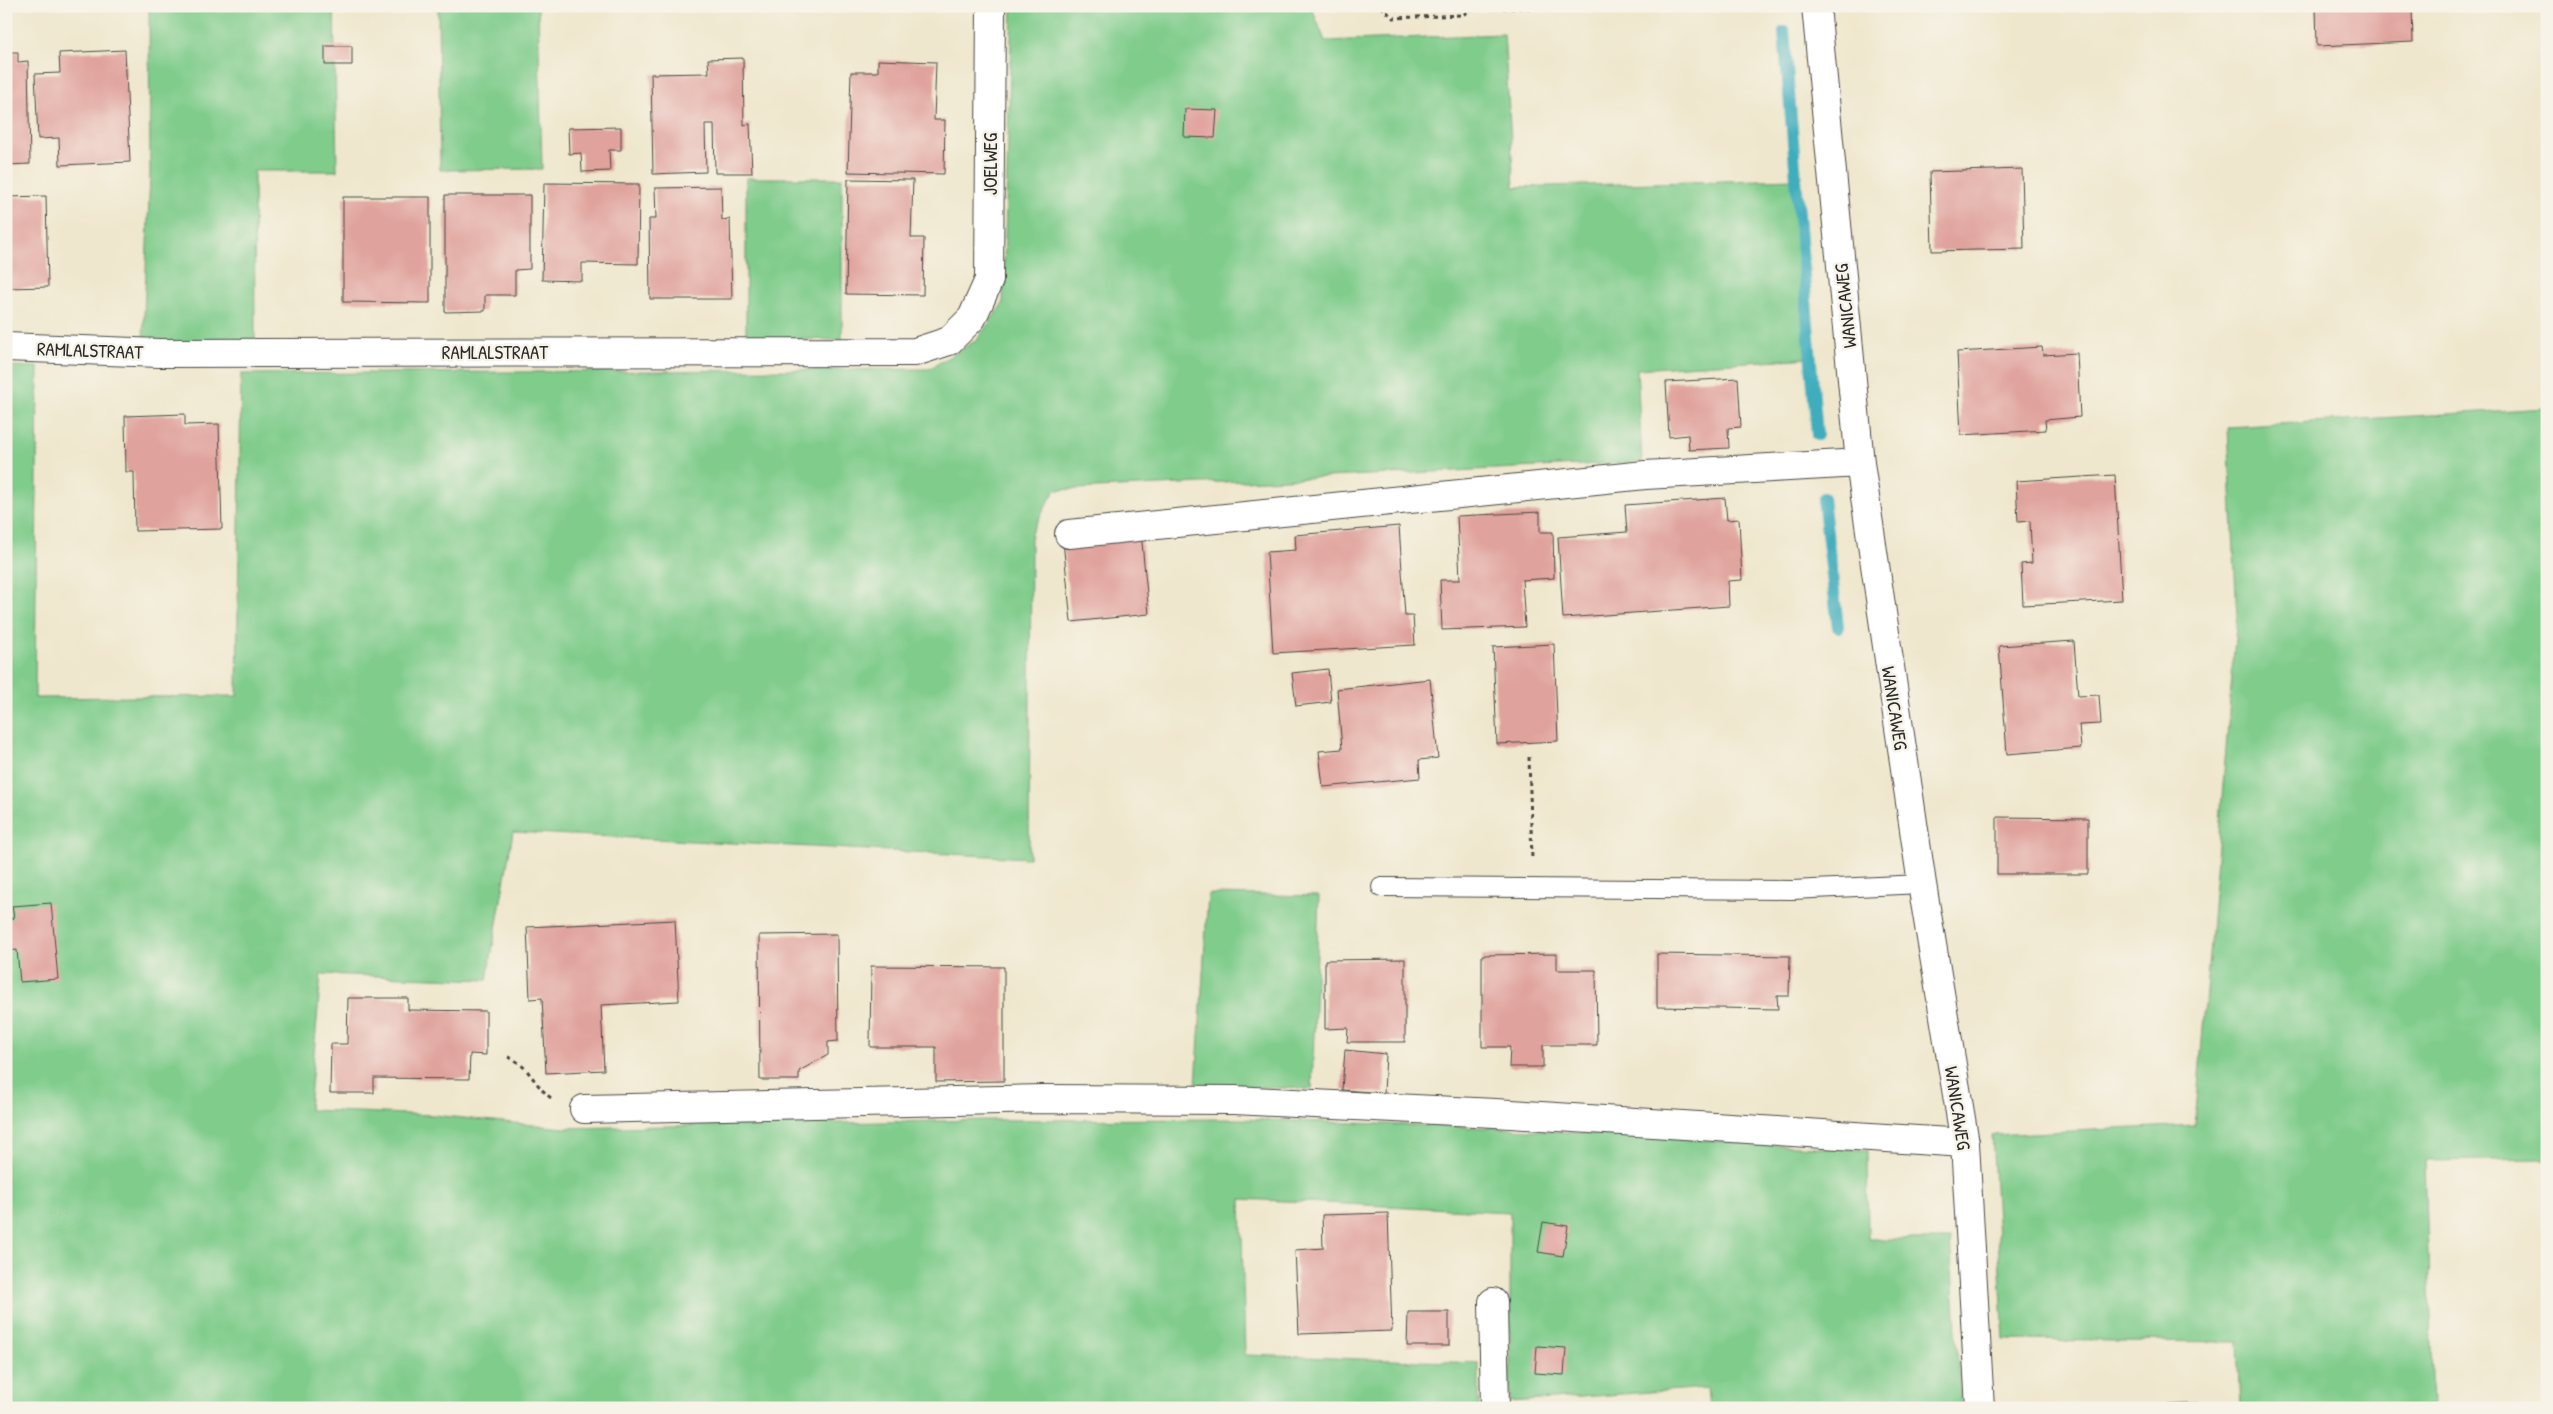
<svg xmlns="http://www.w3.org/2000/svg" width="2553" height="1414" viewBox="0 0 2553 1414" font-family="'Patrick Hand',sans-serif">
	<rect width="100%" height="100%" fill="#f7f3e8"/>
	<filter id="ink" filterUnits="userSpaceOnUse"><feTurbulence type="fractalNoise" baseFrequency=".02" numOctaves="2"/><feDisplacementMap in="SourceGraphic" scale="10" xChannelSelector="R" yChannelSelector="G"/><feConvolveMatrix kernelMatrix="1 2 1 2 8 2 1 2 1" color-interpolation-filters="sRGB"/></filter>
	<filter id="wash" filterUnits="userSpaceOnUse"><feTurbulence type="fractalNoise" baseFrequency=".0096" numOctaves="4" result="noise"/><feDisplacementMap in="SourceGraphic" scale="20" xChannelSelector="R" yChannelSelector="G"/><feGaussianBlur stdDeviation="1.12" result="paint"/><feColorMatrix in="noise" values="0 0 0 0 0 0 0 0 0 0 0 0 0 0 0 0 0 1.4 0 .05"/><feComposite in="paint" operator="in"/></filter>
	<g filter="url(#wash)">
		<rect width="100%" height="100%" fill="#efe7cd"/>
		<path fill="#7fcc8b" stroke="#557c5b" d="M149,6H334L337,171H254L255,345L143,341L150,174Z
			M438,6H538L542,169L440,170Z
			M1012,6H1311L1325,41L1504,34L1514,187L1796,179L1811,358L1637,369L1642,462L1055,490L1031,533L1029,858L513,832L487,980L321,974L309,1110L433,1115L564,1128L988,1120L1239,1119L1496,1128L1867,1150L1868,1239H1950L1961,1408H1709L1707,1388L1510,1402V1212L1241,1199L1245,1355L1479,1363V1408H6V366L38,367L35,698L237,696L241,374L929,369L977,340L1003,303Z
			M746,178H842V340L746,338Z
			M2547,408V1159L2425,1161L2433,1408H2240L2237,1342L2004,1340L1992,1135L2195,1125L2237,615L2228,427Z
			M1208,894L1319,896L1312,1089L1196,1085Z"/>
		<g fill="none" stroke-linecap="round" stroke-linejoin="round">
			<path stroke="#3fadbd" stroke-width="12" d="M1784,32L1817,435
				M1823,498L1838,627"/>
		</g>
		<g id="blocks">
			<path fill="#e0a29c" d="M1397,6H1450V8L1397,10Z
				M2316,6H2412L2413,42L2317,46Z
				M325,46H352V65H325Z
				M125,50L130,162L60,165L59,138L38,139L35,74L60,73L59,53Z
				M6,52H18V62L28,61L30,164L6,165Z
				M743,58L744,125L750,124L752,173H715L714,124H705L706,172L653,174L651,74L709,73L708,59Z
				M878,60L936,62L934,120H945L944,174L848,172L851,72H878Z
				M1185,109L1217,110L1215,138L1184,137Z
				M621,127V150H609L610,171L582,172L581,153L569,154L568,128Z
				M2022,169L2024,249L1932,251L1930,172Z
				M848,179L913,180L911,238H924L923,295L846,294Z
				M544,183L639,184L638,264L582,263V281L542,280Z
				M721,187L722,220L730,219L732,299H650L649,219H656L655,188Z
				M445,195H530V269L515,270V295H485V311L445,312Z
				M46,196L48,287L6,288V197Z
				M343,197H430V303L343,302Z
				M2042,347L2043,355L2077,353L2080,417L2045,420L2046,430L1961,435L1957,352Z
				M1738,378L1741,427L1728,428L1729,448L1689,450L1688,435L1669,437L1666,382Z
				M185,414V425L219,424L222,529L135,531L134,472H126L125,416Z
				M2115,475L2122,600L2023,605L2021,564L2032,563L2030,521L2018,522L2016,481Z
				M1725,498L1727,520L1739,519L1742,580L1728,581L1729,606L1563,618L1558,537L1627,532L1625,505Z
				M1540,512V532H1553L1554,578L1522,580L1525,627L1442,630L1440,580H1460L1457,516Z
				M1399,526L1405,616H1413L1415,645L1273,653L1267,552L1296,550L1295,535Z
				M1141,533L1149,614L1071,622L1063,541Z
				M2074,641L2078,696L2099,695L2101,724L2079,725L2081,748L2007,754L1999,646Z
				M1554,644L1558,741L1497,744L1493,647Z
				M1328,669L1331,702L1296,706L1292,673Z
				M1430,679L1438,758L1419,760L1420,778L1323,787L1319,751L1342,749L1337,689Z
				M1997,817L2088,818V874H1997Z
				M51,903L58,979L20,982L17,950L6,951V919L14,918L12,906Z
				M675,920L679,1001L601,1005L604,1070L546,1073L542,998L530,999L527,927Z
				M837,934L838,1041L828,1042V1055L799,1071V1080H760L759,935Z
				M1557,954V970H1596L1597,1045H1543V1067H1509L1510,1047H1482V955Z
				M1657,954L1790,956L1789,996H1777L1778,1009L1657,1007Z
				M1405,959V1042H1347L1348,1028L1325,1029V960Z
				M871,966L1004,967V1081L936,1082V1047H870Z
				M348,998H408V1010L486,1011V1055L470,1054L469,1079L374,1078V1093H330L331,1044H347Z
				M1345,1050L1386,1054L1384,1093L1342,1090Z
				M1388,1213L1392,1331L1299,1334L1295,1250L1323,1248L1322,1215Z
				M1543,1222L1568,1226L1563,1256L1538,1252Z
				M1408,1312H1449V1346H1407Z
				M1537,1346L1566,1348L1564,1375L1535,1373Z
				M2217,1403V1408H2126V1406Z"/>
		</g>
	</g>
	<g filter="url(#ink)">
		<use href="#blocks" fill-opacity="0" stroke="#484743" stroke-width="1"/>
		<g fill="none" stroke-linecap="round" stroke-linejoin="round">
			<defs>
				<path id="service" d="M1381,887L1792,890L1922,884"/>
				<path id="minor" d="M6,347L159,353L915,352L949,341L972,318L989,280L991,6
					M1069,534L1645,475L1860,463
					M584,1109L1042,1099L1234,1100L1495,1113L1965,1143
					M1493,1302L1495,1408"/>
				<path id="tertiary" d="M1816,6L1860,463L1922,884L1965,1143L1980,1408"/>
			</defs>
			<use href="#service" stroke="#484743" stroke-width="20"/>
			<use href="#minor" stroke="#484743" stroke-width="30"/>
			<use href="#tertiary" stroke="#484743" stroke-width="30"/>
			<path stroke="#484743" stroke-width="3" stroke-dasharray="4 4" stroke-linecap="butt" d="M1381,6L1393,18L1462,15L1474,9L1700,6
				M1322,7L1337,6
				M1529,757L1532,860
				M508,1057C529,1065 533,1084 551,1098"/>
			<use href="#service" stroke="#fff" stroke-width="18"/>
			<use href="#minor" stroke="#fff" stroke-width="28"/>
			<use href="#tertiary" stroke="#fff" stroke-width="28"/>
		</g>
	</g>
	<g text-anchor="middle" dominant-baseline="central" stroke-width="5" stroke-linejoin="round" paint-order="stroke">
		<g font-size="19" fill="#2b2b2b" stroke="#f7f3e8">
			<text transform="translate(990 164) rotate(-90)">JOELWEG</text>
			<text transform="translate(1845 306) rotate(-96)">WANICAWEG</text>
			<text transform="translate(90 350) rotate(2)">RAMLALSTRAAT</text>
			<text x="495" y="352">RAMLALSTRAAT</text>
			<text transform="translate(1895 708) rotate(81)">WANICAWEG</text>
			<text transform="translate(1958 1108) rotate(81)">WANICAWEG</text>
		</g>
	</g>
	<rect width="2553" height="1414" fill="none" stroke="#f7f3e8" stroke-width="25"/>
</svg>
